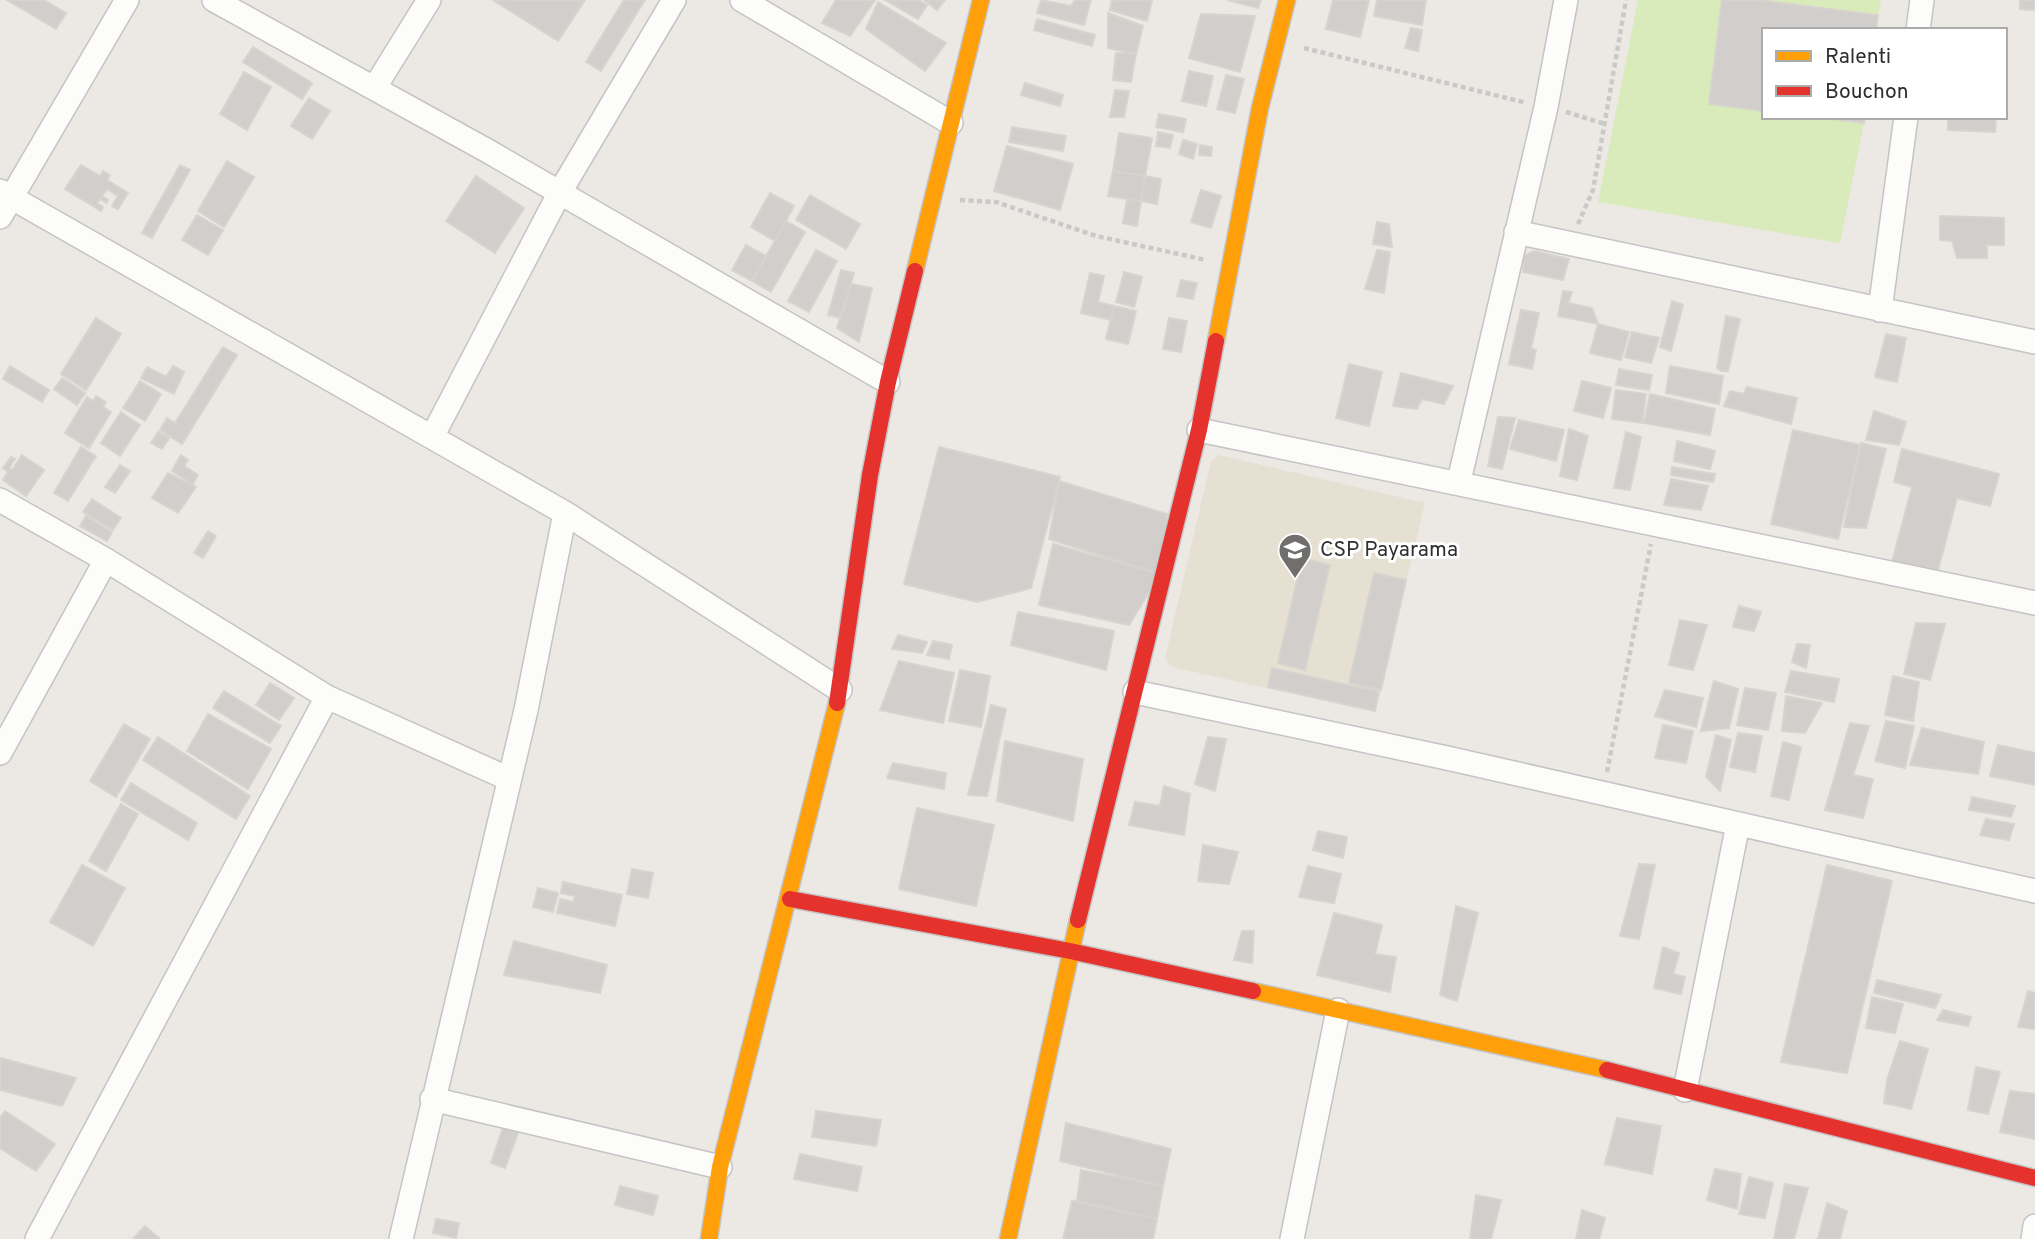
<svg xmlns="http://www.w3.org/2000/svg" width="2035" height="1239" viewBox="0 0 2035 1239" font-family="Overpass,sans-serif">
	<rect width="100%" height="100%" fill="#ece8e4"/>
	<path fill="#e6e0d3" d="M1219,455L1425,503L1375,712L1172,667L1165,658L1211,461Z"/>
	<path fill="#d9eabb" d="M1638,0H1881L1876,30H1764V117H1865L1840,243L1598,202Z"/>
	<path fill="#d1cecb" stroke="#d7d4d0" stroke-width="2" d="M7,0H44L66,13L56,29Z
		M493,0H585L558,41Z
		M624,0H645L601,71L586,62Z
		M836,0H875L850,36L822,23Z
		M885,0H918L927,5L918,19Z
		M924,0H945L937,10Z
		M1041,0L1071,6L1075,0H1091L1084,25L1037,13Z
		M1112,0H1152L1147,21L1110,10Z
		M1227,0H1261L1258,8Z
		M1333,0H1369L1360,37L1326,29Z
		M1377,0H1426L1422,25L1374,16Z
		M1722,0H1759L1878,15L1876,30H1764V111L1709,104Z
		M2020,0H2035V10L2020,9Z
		M878,2L946,43L925,71L866,29Z
		M1108,13L1143,26L1136,54L1108,48Z
		M1201,14L1255,16L1240,72L1189,58Z
		M1037,19L1095,35L1092,46L1034,30Z
		M1411,28L1422,30L1418,51L1405,48Z
		M253,47L312,83L302,99L243,62Z
		M1116,53L1136,54L1131,82L1113,80Z
		M1189,71L1213,76L1206,106L1182,101Z
		M244,72L271,87L247,130L220,114Z
		M1226,75L1244,79L1235,113L1217,109Z
		M1025,83L1063,95L1060,106L1021,95Z
		M1115,90L1129,91L1124,117H1110Z
		M309,98L330,111L312,139L291,126Z
		M1159,114L1186,119L1183,132L1156,127Z
		M1815,117H1865L1864,123Z
		M1948,117H1996L1995,132L1948,130Z
		M1012,127L1066,136L1063,151L1009,142Z
		M1158,132L1173,135L1170,148L1156,146Z
		M1119,133L1152,138L1145,176L1113,171Z
		M1183,140L1197,144L1193,159L1179,154Z
		M1200,145L1212,147L1211,156L1199,155Z
		M1007,146L1073,164L1060,210L994,191Z
		M227,161L254,177L224,227L198,211Z
		M81,165L100,176L103,171L110,175L107,180L128,193L118,209L112,206L118,196L107,189L102,196L108,200L107,203L100,199L97,203L103,207L101,211L65,189Z
		M180,165L190,170L152,238L142,233Z
		M1113,171L1145,176L1141,201L1108,196Z
		M476,176L524,208L495,253L446,221Z
		M1145,176L1161,179L1157,204L1141,201Z
		M1201,190L1221,196L1211,228L1191,222Z
		M770,193L794,206L775,241L751,227Z
		M810,195L860,224L846,249L796,220Z
		M1127,199L1141,201L1137,226L1123,223Z
		M197,215L223,230L208,255L182,240Z
		M1940,216L2004,218V245H1987V258H1957L1952,241L1940,240Z
		M786,221L805,232L771,292L752,281Z
		M1377,222L1389,224L1392,247L1373,244Z
		M746,245L766,256L752,281L732,270Z
		M816,250L837,261L809,312L788,301Z
		M1377,250L1390,252L1384,293L1365,289Z
		M1534,251L1569,259L1563,280L1523,272L1524,256Z
		M841,270L854,273L841,318L828,315Z
		M1124,272L1142,277L1134,307L1116,302Z
		M1090,273L1104,276L1098,302L1114,306L1111,320L1081,313Z
		M1181,280L1197,283L1193,299L1177,296Z
		M851,284L872,288L859,342L837,328Z
		M1563,291L1572,292L1568,303L1592,308L1598,324L1558,316Z
		M1672,301L1683,305L1671,351L1660,347Z
		M1114,306L1136,311L1128,344L1106,339Z
		M1521,310L1539,313L1531,349L1536,350L1532,369L1509,364Z
		M1726,316L1740,319L1728,371H1721L1717,368Z
		M96,318L121,334L86,390L61,374Z
		M1169,318L1187,321L1181,352L1163,349Z
		M1598,324L1629,332L1621,360L1590,353Z
		M1632,332L1659,338L1651,363L1625,357Z
		M1886,334L1906,338L1897,382L1875,377Z
		M223,347L237,355L182,444L160,430L167,418L175,423Z
		M1349,364L1382,372L1369,426L1336,418Z
		M10,366L49,390L42,402L3,379Z
		M173,366L184,372L174,394L141,378L147,367L166,377Z
		M1670,366L1723,376L1719,404L1666,393Z
		M1619,369L1652,375L1649,390L1616,385Z
		M1401,373L1453,386L1444,404L1422,399L1417,409L1393,406Z
		M62,378L85,393L77,405L54,389Z
		M140,381L161,394L145,421L123,408Z
		M1582,381L1611,388L1603,418L1574,411Z
		M1747,387L1797,398L1791,424L1724,406L1730,391L1744,394Z
		M1616,390L1646,394L1642,423L1612,419Z
		M1650,394L1715,409L1710,435L1644,423Z
		M96,396L106,402L103,407L111,412L89,448L65,433L87,397L93,401Z
		M1874,411L1906,422L1899,445L1866,440Z
		M121,412L140,425L120,456L101,443Z
		M1498,417L1515,418L1502,469L1488,466Z
		M1519,420L1564,430L1556,461L1510,449Z
		M1569,429L1588,436L1577,480L1560,476Z
		M1793,430L1860,445L1838,539L1771,524Z
		M158,432L169,438L162,449L151,443Z
		M1626,432L1641,437L1630,490L1614,488Z
		M1677,441L1715,451L1710,469L1674,461Z
		M1861,443L1886,449L1866,528L1844,527Z
		M81,447L96,456L68,501L54,493Z
		M939,447L1060,477L1031,588L977,602L904,584Z
		M1902,449L1999,474L1990,506L1957,498L1937,574L1892,562L1912,487L1894,482Z
		M22,455L44,470L26,496L3,480L8,472L3,468L11,457L15,459L9,468L12,470Z
		M181,455L188,460L184,466L198,475L193,484L172,471Z
		M120,465L130,471L115,493L105,487Z
		M1672,467L1715,474L1713,482L1671,475Z
		M168,473L196,487L178,513L152,498Z
		M1671,479L1708,486L1701,510L1664,505Z
		M1059,481L1167,514L1160,574L1049,539Z
		M92,499L121,518L113,530L83,512Z
		M86,516L112,532L107,541L80,526Z
		M208,531L216,536L203,558L194,553Z
		M1053,544L1160,574L1129,625L1039,605Z
		M1302,558L1330,565L1305,670L1278,663Z
		M1374,573L1406,580L1381,690L1349,683Z
		M1739,606L1761,612L1754,631L1733,627Z
		M1018,612L1114,631L1106,670L1011,645Z
		M1680,620L1707,625L1693,670L1669,665Z
		M1916,623L1945,624L1930,680L1904,674Z
		M898,635L927,642L922,653L892,649Z
		M933,641L952,645L949,659L927,655Z
		M1797,644L1810,645L1806,668L1792,662Z
		M899,661L954,673L943,723L880,710Z
		M1272,668L1379,692L1375,711L1268,687Z
		M960,670L990,676L981,727L949,721Z
		M1791,671L1839,679L1834,702L1785,692Z
		M1893,676L1919,682L1913,721L1885,715Z
		M1714,681L1738,689L1729,728L1701,731Z
		M270,683L294,698L279,720L256,705Z
		M1745,688L1776,693L1768,730L1737,725Z
		M1665,690L1703,698L1696,727L1655,716Z
		M224,691L281,726L270,743L213,708Z
		M1786,696L1822,703L1805,733L1782,731Z
		M991,705L1006,709L987,796L968,795Z
		M208,714L271,749L248,789L187,751Z
		M1886,721L1914,726L1905,768L1875,761Z
		M1850,723L1869,726L1853,775L1873,779L1863,818L1825,810Z
		M124,724L150,739L116,797L90,781Z
		M1663,725L1693,731L1686,763L1655,758Z
		M1922,728L1984,742L1978,774L1910,765Z
		M1738,733L1762,736L1755,772L1730,767Z
		M1716,735L1731,740L1720,791L1706,777Z
		M158,737L250,796L236,819L143,760Z
		M1208,737L1226,739L1215,791L1195,784Z
		M1005,741L1083,759L1073,821L997,801Z
		M1783,742L1801,747L1789,800L1771,796Z
		M1998,745L2035,753V785L1990,776Z
		M893,763L946,773L944,789L887,778Z
		M131,783L197,823L188,840L121,800Z
		M1164,786L1190,794L1184,835L1129,825L1135,802L1160,806Z
		M1972,797L2015,806L2011,817L1969,810Z
		M121,804L138,814L106,871L89,861Z
		M917,808L994,825L976,906L899,889Z
		M1986,819L2014,824L2009,840L1980,835Z
		M1318,831L1347,837L1343,858L1313,850Z
		M1203,845L1238,852L1229,884L1198,881Z
		M1639,864L1655,865L1639,939L1620,936Z
		M82,865L125,888L93,946L50,922Z
		M1827,865L1892,881L1847,1073L1781,1062Z
		M1308,866L1341,874L1334,903L1299,897Z
		M632,869L653,873L648,898L627,894Z
		M563,882L622,895L615,926L557,913L560,899L573,902L575,896L561,893Z
		M538,888L558,893L553,912L533,907Z
		M1456,906L1478,913L1457,1001L1440,995Z
		M1334,913L1382,925L1375,954L1396,957L1390,992L1317,975Z
		M1242,931H1254L1252,963L1234,960Z
		M514,941L607,965L600,993L504,975Z
		M1663,947L1679,953L1673,974L1685,977L1681,994L1654,988Z
		M1877,980L1941,995L1935,1008L1874,993Z
		M2028,991L2035,993V1029L2018,1027Z
		M1872,997L1903,1004L1895,1033L1866,1028Z
		M1943,1010L1971,1017L1968,1026L1937,1020Z
		M1900,1041L1928,1049L1911,1109L1884,1103L1887,1080Z
		M0,1058L76,1078L62,1106L0,1090Z
		M1976,1067L2000,1072L1988,1114L1968,1110Z
		M2010,1091L2035,1094V1139L2000,1132Z
		M5,1111L55,1144L36,1171L0,1148V1118Z
		M816,1111L881,1120L876,1146L812,1137Z
		M1617,1118L1661,1126L1652,1174L1605,1164Z
		M1066,1123L1171,1149L1163,1186L1060,1161Z
		M503,1128L518,1133L505,1168L491,1163Z
		M800,1154L862,1167L857,1191L794,1179Z
		M1715,1169L1741,1174L1737,1209L1707,1200Z
		M1081,1170L1163,1186L1157,1219L1077,1201Z
		M1749,1177L1773,1183L1765,1218L1739,1214Z
		M1785,1184L1808,1188L1794,1239H1774Z
		M620,1186L658,1196L653,1215L615,1205Z
		M1476,1195L1501,1200L1491,1239H1470Z
		M1072,1201L1157,1219L1153,1239H1063Z
		M1827,1203L1847,1211L1840,1239H1818Z
		M1582,1210L1605,1218L1599,1239H1576Z
		M436,1219L459,1223L456,1238L433,1233Z
		M145,1226L160,1239H133Z"/>
	<g fill="none" stroke-linecap="round" stroke-linejoin="round">
		<defs>
			<path id="street" d="M214,0L486,150L888,382
				M742,0L951,123
				M1918,30L1922,0
				M375,87L429,0
				M0,191L565,513L840,690
				M0,217L127,0
				M1516,232L2035,342
				M1880,310L1906,117
				M1199,430L2035,603
				M432,437L560,192L674,0
				M1459,481L1546,107L1566,0
				M0,500L106,560L327,697L509,779
				M1135,692L1447,758L2035,891
				M0,753L106,560
				M1685,1090L1738,824
				M432,1099L720,1167
				M37,1239L327,697
				M401,1239L526,710L565,513
				M1292,1239L1338,1010
				M2033,1239L2035,1226"/>
			<path id="slow" d="M915,271L981,0
				M1216,341L1260,108L1287,0
				M1253,991L1607,1070
				M709,1239L720,1167L837,703
				M1008,1239L1078,920"/>
			<path id="jam" d="M837,703L870,475L888,382L915,271
				M790,899L1070,951L1253,991
				M1078,920L1199,430L1216,341
				M1607,1070L2035,1178"/>
		</defs>
		<use href="#street" stroke="#c5c4c5" stroke-width="26"/>
		<use href="#slow" stroke="#c5c4c5" stroke-width="19"/>
		<use href="#jam" stroke="#c5c4c5" stroke-width="19"/>
		<path stroke="#c9c9c8" stroke-width="4.5" stroke-dasharray="5 3.5" stroke-linecap="butt" d="M1304,48L1527,103
			M1566,112L1605,124
			M960,200L996,202L1096,236L1206,260
			M1578,224L1593,190L1626,0
			M1607,772L1651,544"/>
		<use href="#street" stroke="#fcfcfb" stroke-width="23"/>
		<use href="#slow" stroke="#ff9f0a" stroke-width="16"/>
		<use href="#jam" stroke="#e5322d" stroke-width="16"/>
	</g>
	<defs>
		<symbol id="school-pin" viewBox="-11 -11 22 30"><path d="M0 17L-7.5 6A9.5 9.5 0 1 1 7.5 6Z" fill="#706f6e" stroke="#fff"/><path d="M0-5L7-2L0 1L-7-2ZM-4 1L0 2.5L4 1V4Q0 6-4 4Z" fill="#fff"/></symbol>
	</defs>
	<g fill-rule="evenodd">
		<use href="#school-pin" x="1276" y="531" width="38" height="52"/>
	</g>
	<g text-anchor="middle" dominant-baseline="central" stroke-width="6" stroke-linejoin="round" paint-order="stroke">
		<g font-size="21" fill="#2e2e2e" stroke="#fff" text-anchor="start">
			<text x="1320" y="550">CSP Payarama</text>
		</g>
	</g>
	<rect x="1762" y="28" width="245" height="91" fill="#ffffff" stroke="#ababab" stroke-width="2"/>
	<rect x="1776" y="51" width="35" height="10" fill="#ff9f0a" stroke="#ababab" stroke-width="2"/>
	<text x="1825" y="63" font-size="21" fill="#2e2e2e">Ralenti</text>
	<rect x="1776" y="86" width="35" height="10" fill="#e5322d" stroke="#ababab" stroke-width="2"/>
	<text x="1825" y="98" font-size="21" fill="#2e2e2e">Bouchon</text>
</svg>
